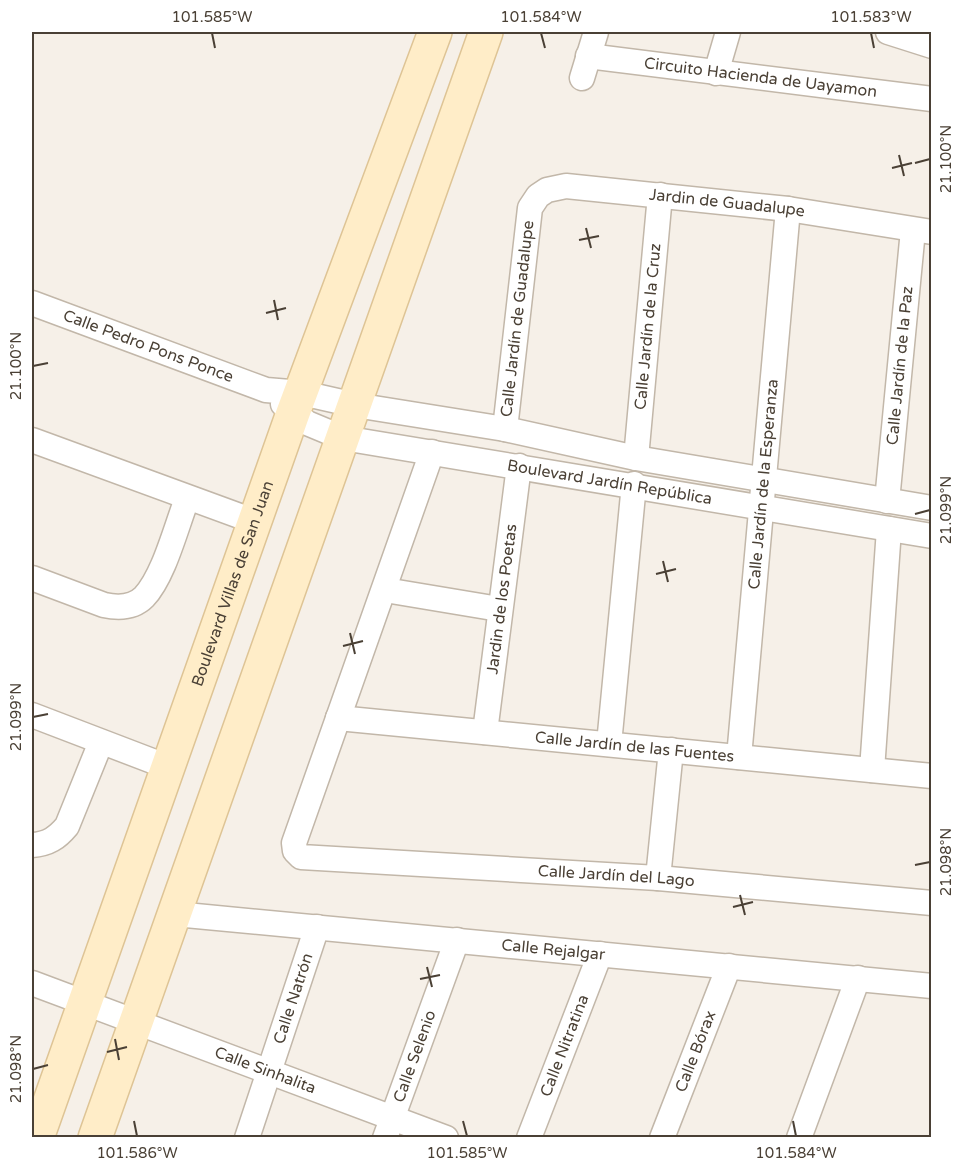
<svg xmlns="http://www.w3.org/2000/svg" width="963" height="1169" viewBox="0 0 963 1169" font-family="'Varela Round',sans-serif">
	<rect width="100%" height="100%" fill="#f6f0e8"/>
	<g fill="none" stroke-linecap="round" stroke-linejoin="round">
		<defs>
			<g id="street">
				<path d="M888,32L932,46"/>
				<path id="s1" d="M588,56L932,99"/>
				<path d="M716,73L728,32"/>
				<path d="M582,78L596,32"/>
				<path id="s2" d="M32,303L266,390L302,393L355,405L505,429L636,458L932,508"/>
				<path id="s3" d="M283,404L307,423L343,438L932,536"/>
				<path id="s4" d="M505,429L530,208L538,196L547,190L566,186L788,209L932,232"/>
				<path d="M32,440L256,522"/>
				<path id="s5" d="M432,452L294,843L295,851L301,857L658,878L932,903"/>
				<path id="s6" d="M636,458L660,195"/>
				<path id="s7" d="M887,501L913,230"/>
				<path d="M32,578L104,605C118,608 133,608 144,597C164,576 176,527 187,499"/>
				<path d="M385,590L499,609"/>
				<path d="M32,715L168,767"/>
				<path id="s8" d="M338,718L932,776"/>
				<path id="s9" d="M485,732L519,466"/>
				<path d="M609,744L634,484"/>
				<path id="s10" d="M739,757L788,209"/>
				<path d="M872,770L889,529"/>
				<path d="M32,845C48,844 57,838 67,826L101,742"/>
				<path d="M658,878L671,750"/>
				<path id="s11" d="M175,914L932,986"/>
				<path id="s12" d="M32,983L446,1138"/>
				<path id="s13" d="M247,1138L317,927"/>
				<path id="s14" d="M385,1138L457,940"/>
				<path id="s15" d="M529,1138L600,954"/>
				<path id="s16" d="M662,1138L729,966"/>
				<path d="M799,1138L858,978"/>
			</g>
			<g id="secondary">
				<path id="s17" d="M37,1138L293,413L435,32"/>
				<path d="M95,1138L486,32"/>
			</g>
		</defs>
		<use href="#street" stroke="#c2b7a9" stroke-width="27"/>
		<use href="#secondary" stroke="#dec495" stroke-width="36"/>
		<use href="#street" stroke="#fff" stroke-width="24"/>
		<use href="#secondary" stroke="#ffedc8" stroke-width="33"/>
	</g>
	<path fill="none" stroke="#4a4035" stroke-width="2" d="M212,33L215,48M541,33L545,48M871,33L874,48M899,155L904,176M915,163L930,159M892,168L912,163M586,228L591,248M579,240L599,236M274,300L278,320M266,313L286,308M33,366L48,363M915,514L930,510M663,561L668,582M656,574L676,569M350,633L355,654M343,646L363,641M33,717L48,714M915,865L930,862M740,895L745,915M733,907L753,902M427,967L432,987M420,979L440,975M115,1039L119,1060M107,1052L127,1047M33,1069L48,1065M134,1121L137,1136M463,1121L467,1136M793,1121L796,1136"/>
	<g text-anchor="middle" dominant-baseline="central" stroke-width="4.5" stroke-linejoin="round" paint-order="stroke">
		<g font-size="16" fill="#4a4035" stroke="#fff">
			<text stroke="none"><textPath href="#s1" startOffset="174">Circuito Hacienda de Uayamon</textPath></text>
			<text stroke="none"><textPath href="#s4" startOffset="429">Jardin de Guadalupe</textPath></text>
			<text stroke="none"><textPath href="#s4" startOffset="111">Calle Jardín de Guadalupe</textPath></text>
			<text stroke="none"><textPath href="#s6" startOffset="132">Calle Jardín de la Cruz</textPath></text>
			<text stroke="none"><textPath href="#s2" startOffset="124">Calle Pedro Pons Ponce</textPath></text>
			<text stroke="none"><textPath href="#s7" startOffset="136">Calle Jardín de la Paz</textPath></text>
			<text stroke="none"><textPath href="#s3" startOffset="340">Boulevard Jardín República</textPath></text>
			<text stroke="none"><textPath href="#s10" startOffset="274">Calle Jardín de la Esperanza</textPath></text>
			<text stroke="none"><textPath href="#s17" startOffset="588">Boulevard Villas de San Juan</textPath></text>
			<text stroke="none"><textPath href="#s9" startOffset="134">Jardin de los Poetas</textPath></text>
			<text stroke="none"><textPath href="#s8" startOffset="298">Calle Jardín de las Fuentes</textPath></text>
			<text stroke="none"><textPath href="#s5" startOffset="747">Calle Jardín del Lago</textPath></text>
			<text stroke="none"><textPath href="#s11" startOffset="380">Calle Rejalgar</textPath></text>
			<text stroke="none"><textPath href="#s13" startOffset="147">Calle Natrón</textPath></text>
			<text stroke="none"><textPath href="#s15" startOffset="99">Calle Nitratina</textPath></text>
			<text stroke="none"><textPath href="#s16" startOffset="93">Calle Bórax</textPath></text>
			<text stroke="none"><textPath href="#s14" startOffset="87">Calle Selenio</textPath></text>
			<text stroke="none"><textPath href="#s12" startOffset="249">Calle Sinhalita</textPath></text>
		</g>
	</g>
	<rect width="963" height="1169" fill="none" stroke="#ffffff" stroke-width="66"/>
	<rect x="33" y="33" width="897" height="1103" fill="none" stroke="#4a4035" stroke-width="2"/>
	<g font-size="15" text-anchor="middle" fill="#4a4035">
		<text x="212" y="22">101.585°W</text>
		<text x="541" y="22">101.584°W</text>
		<text x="871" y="22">101.583°W</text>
		<text transform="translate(946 159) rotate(-90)" y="5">21.100°N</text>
		<text transform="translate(16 366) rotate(-90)" y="5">21.100°N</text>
		<text transform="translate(946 510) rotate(-90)" y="5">21.099°N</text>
		<text transform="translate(16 717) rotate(-90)" y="5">21.099°N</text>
		<text transform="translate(946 862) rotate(-90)" y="5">21.098°N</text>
		<text transform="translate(16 1069) rotate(-90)" y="5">21.098°N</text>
		<text x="137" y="1158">101.586°W</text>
		<text x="467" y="1158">101.585°W</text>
		<text x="796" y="1158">101.584°W</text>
	</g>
</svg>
